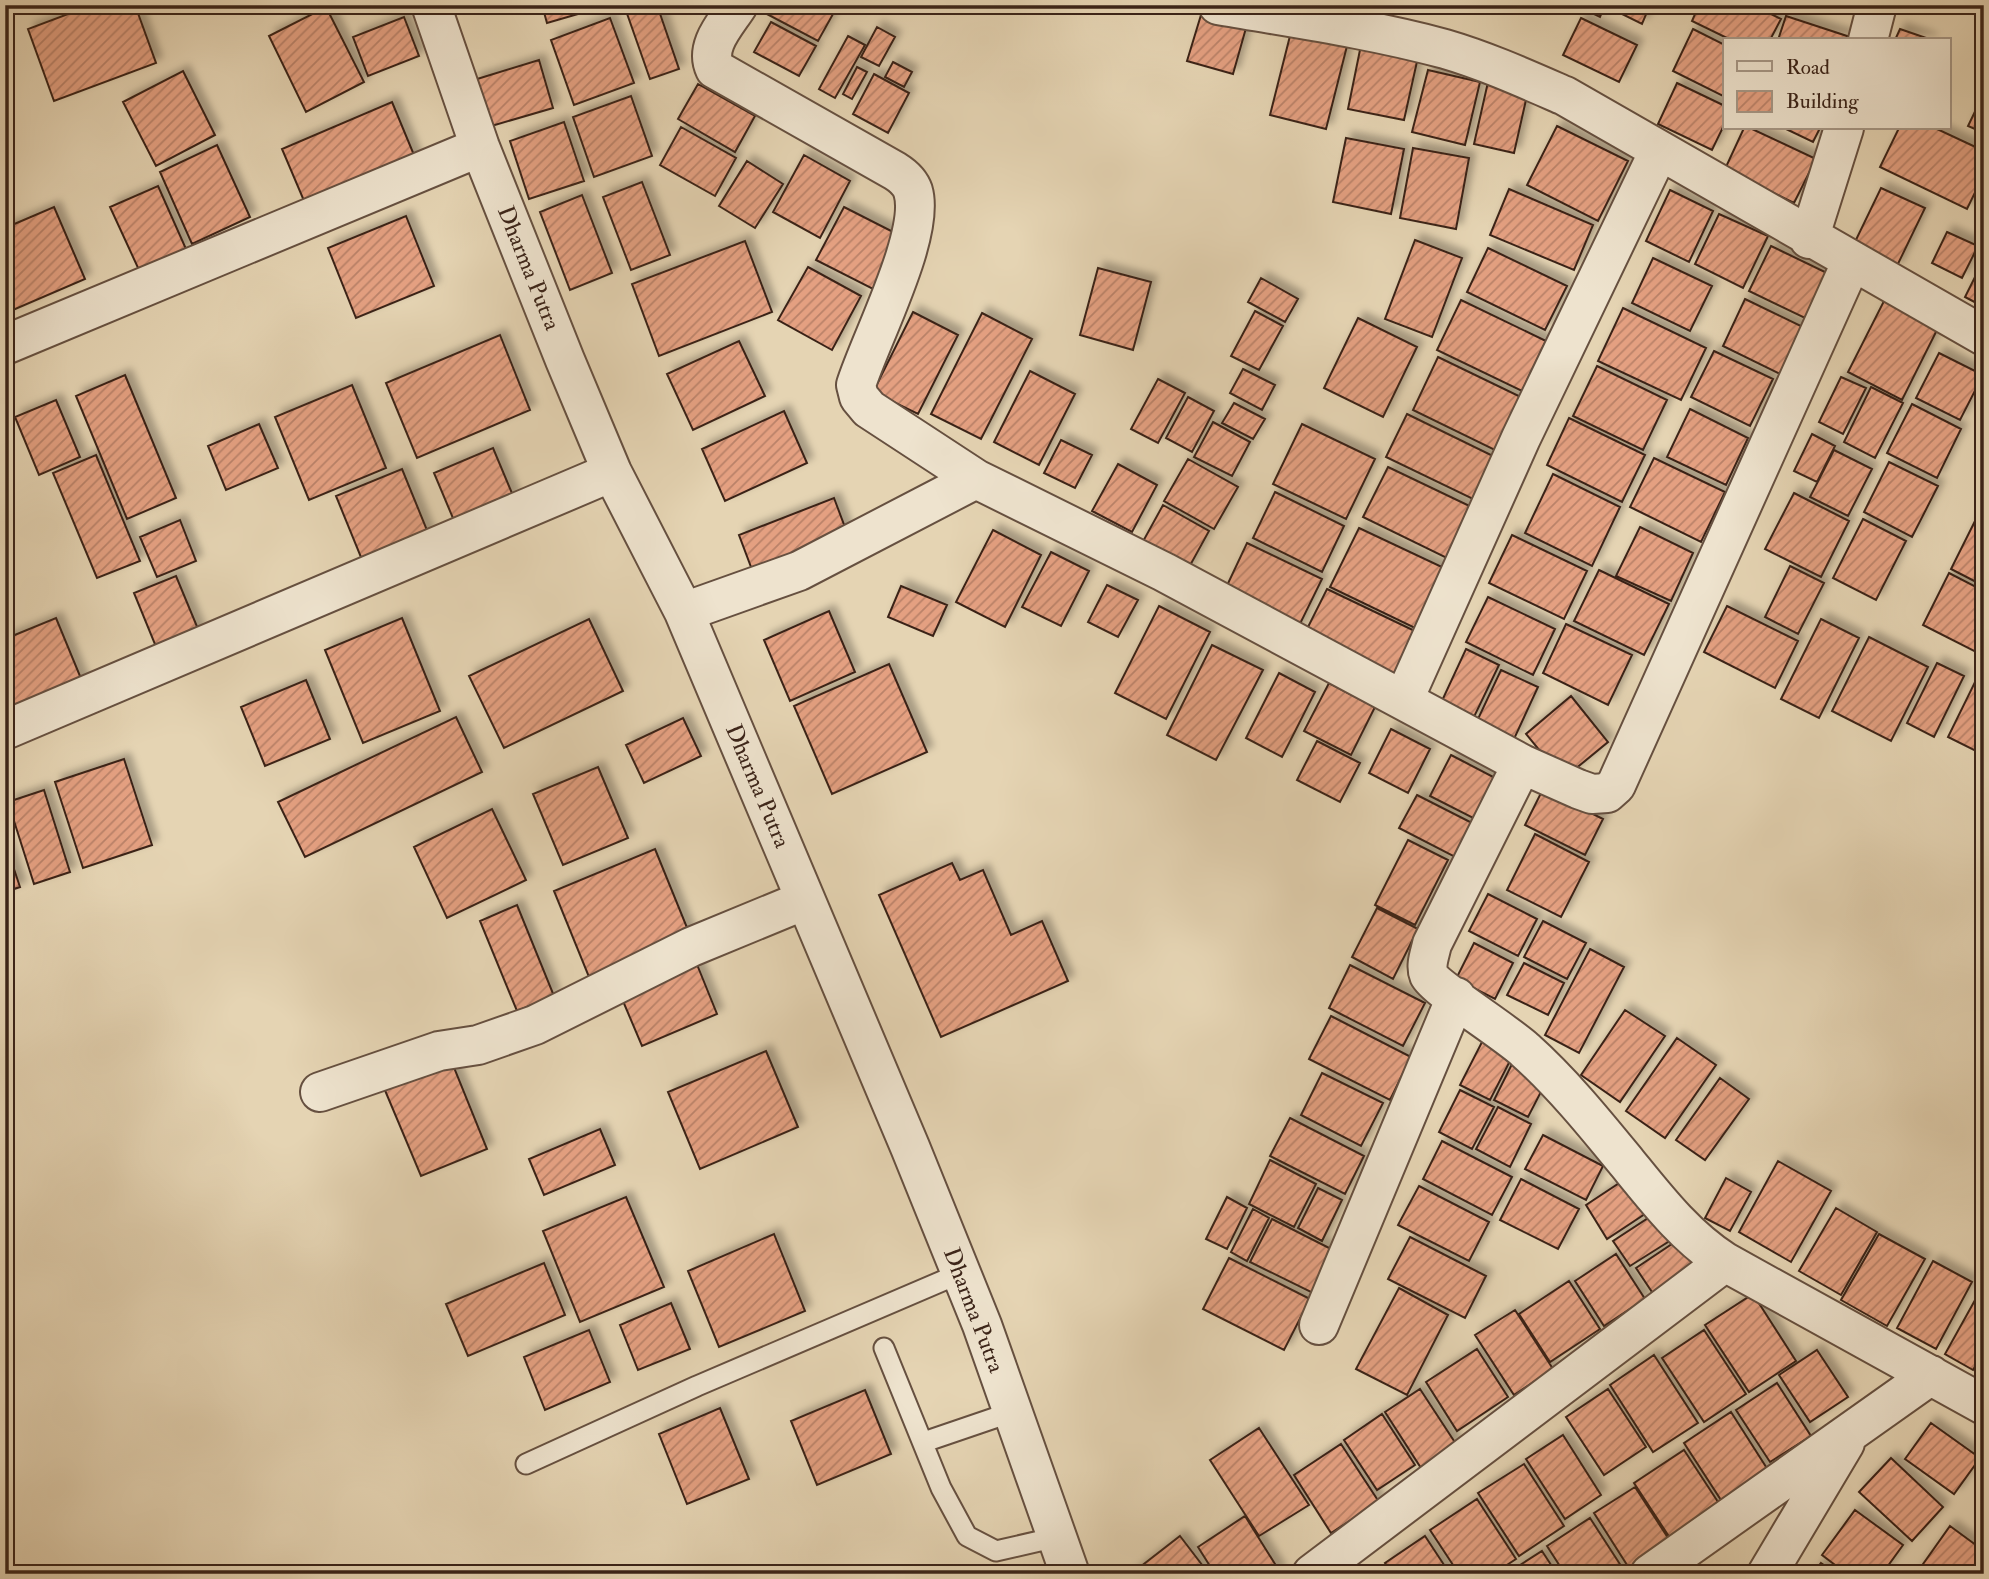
<svg xmlns="http://www.w3.org/2000/svg" width="1989" height="1579" viewBox="0 0 1989 1579" font-family="'IM FELL Double Pica',serif">
	<defs>
		<pattern id="building-hatch" width="6" height="6" patternUnits="userSpaceOnUse" patternTransform="scale(1.75)"><rect width="6" height="6" fill="#e4a081"/><path d="M-1 1l2-2M0 6l6-6M5 7l2-2" fill="none" stroke="#ba8269"/></pattern>
		<filter id="shadow"><feDropShadow dx="6" dy="-6" stdDeviation="3.5" flood-color="#0004"/></filter>
	</defs>
	<rect width="100%" height="100%" fill="#e5d4b3"/>
	<filter id="stains"><feTurbulence type="fractalNoise" baseFrequency=".00286" numOctaves="4"/><feColorMatrix values="0 0 0 0 .2 0 0 0 0 .09 0 0 0 0 .02 0 0 0 .5 -.17"/></filter>
	<radialGradient id="worn" r=".72"><stop offset=".6" stop-color="#630" stop-opacity="0"/><stop offset="1" stop-color="#630" stop-opacity=".3"/></radialGradient>
	<path fill="url(#building-hatch)" stroke="#3b2419" stroke-width="2" filter="url(#shadow)" d="M92,5H135L156,63L54,101L28,29Z
		M542,5H609L547,23Z
		M624,5H657L679,69L650,79Z
		M766,5H838L818,41L763,12Z
		M1575,5H1605L1600,17Z
		M1612,5H1650L1642,24L1610,8Z
		M1699,5H1753L1781,19L1770,40H1731L1692,21Z
		M326,7L364,82L306,112L269,36Z
		M1201,15L1246,28L1233,74L1187,61Z
		M1786,16L1850,37L1849,40H1778Z
		M404,17L419,56L368,76L353,37Z
		M610,18L634,83L574,105L551,40Z
		M1581,18L1637,45L1619,82L1563,55Z
		M771,22L816,46L799,76L754,52Z
		M877,27L895,37L879,66L861,57Z
		M1292,28L1348,42L1326,129L1270,115Z
		M1693,29L1725,45V97L1673,71Z
		M1900,29L1932,40H1895Z
		M848,36L865,45L835,98L819,89Z
		M1361,45L1418,57L1404,120L1348,109Z
		M539,60L553,108L488,127L474,80Z
		M893,62L912,72L904,87L885,77Z
		M857,67L867,72L852,99L843,94Z
		M1428,70L1480,82L1465,145L1412,132Z
		M183,71L215,135L156,166L123,102Z
		M874,74L909,93L888,133L853,114Z
		M1488,82L1528,91L1514,153L1474,144Z
		M1677,83L1725,106V123L1712,150L1658,124Z
		M698,84L755,116L735,152L678,119Z
		M1984,93V133L1968,126Z
		M631,96L652,156L594,177L573,117Z
		M392,102L419,167L310,215L282,149Z
		M564,122L584,181L529,199L510,141Z
		M1557,126L1628,161L1598,221L1527,185Z
		M681,127L736,158L715,196L660,165Z
		M1744,128H1750L1816,159L1794,203L1725,169Z
		M1784,128H1820L1813,142Z
		M1899,128H1935L1984,151V174L1967,209L1880,167Z
		M1346,138L1404,149L1391,214L1333,202Z
		M217,145L250,217L192,244L160,172Z
		M1413,148L1469,158L1456,229L1400,218Z
		M804,155L850,181L820,238L773,212Z
		M747,161L783,184L755,228L719,206Z
		M642,182L670,255L631,270L603,197Z
		M158,186L186,249L139,270L110,207Z
		M1881,188L1925,208L1896,268L1853,246Z
		M1509,189L1593,225L1574,270L1490,235Z
		M1670,190L1713,211L1689,262L1646,241Z
		M582,195L612,273L570,290L540,212Z
		M54,207L85,279L6,313L5,228Z
		M844,207L903,237L875,290L816,260Z
		M1719,214L1768,236L1743,288L1695,264Z
		M406,216L434,286L356,318L328,248Z
		M1947,232L1978,246L1962,278L1932,263Z
		M1415,240L1462,258L1432,337L1385,319Z
		M745,241L772,312L659,356L632,284Z
		M1771,246L1827,273L1805,318L1749,291Z
		M1488,248L1567,286L1545,330L1467,292Z
		M1653,258L1712,286L1690,331L1632,303Z
		M1984,259V307L1965,297Z
		M808,267L861,296L832,350L778,320Z
		M1098,268L1151,282L1133,350L1080,335Z
		M1261,278L1298,299L1285,322L1248,302Z
		M1745,299L1805,328L1782,375L1723,346Z
		M1885,299L1939,326L1902,400L1848,372Z
		M1461,300L1546,341L1522,391L1437,350Z
		M1623,308L1706,348L1681,400L1598,361Z
		M1255,311L1283,326L1259,370L1231,356Z
		M913,312L958,335L918,414L873,392Z
		M982,313L1032,339L981,439L931,414Z
		M1358,318L1417,347L1383,417L1324,388Z
		M500,335L530,410L417,458L386,383Z
		M739,341L765,396L693,430L667,374Z
		M1714,351L1773,379L1750,426L1691,397Z
		M1939,353L1983,375L1960,420L1916,398Z
		M1438,357L1527,400L1501,453L1413,410Z
		M1597,366L1667,400L1643,450L1573,416Z
		M1243,369L1275,385L1262,410L1230,393Z
		M1030,371L1075,394L1039,465L994,442Z
		M125,375L176,498L127,519L76,396Z
		M1841,377L1866,388L1843,434L1819,422Z
		M1158,379L1185,393L1158,443L1131,429Z
		M352,385L386,468L309,500L275,417Z
		M1871,387L1903,403L1875,458L1844,442Z
		M1188,397L1214,411L1192,452L1166,438Z
		M56,400L80,457L39,475L15,417Z
		M1234,403L1265,419L1253,439L1222,423Z
		M1912,404L1961,429L1937,478L1887,453Z
		M1690,409L1748,438L1726,485L1667,457Z
		M784,411L807,463L725,501L702,449Z
		M1407,414L1493,456L1473,499L1386,457Z
		M1569,418L1645,455L1622,502L1547,465Z
		M1213,422L1250,442L1232,476L1194,457Z
		M259,424L278,468L226,490L208,446Z
		M1302,424L1375,459L1346,519L1273,484Z
		M1812,434L1835,446L1817,482L1794,471Z
		M1061,440L1092,455L1075,488L1044,473Z
		M493,448L514,498L455,523L434,473Z
		M1834,450L1872,469L1848,516L1810,497Z
		M96,455L140,561L97,578L53,473Z
		M1654,458L1725,492L1701,542L1630,507Z
		M1188,459L1238,487L1214,529L1164,501Z
		M1889,462L1938,486L1912,537L1864,512Z
		M1118,464L1157,485L1132,532L1092,511Z
		M1388,467L1480,511L1455,562L1363,517Z
		M402,469L433,545L367,572L336,496Z
		M1553,474L1620,507L1592,566L1525,533Z
		M1275,492L1344,526L1322,572L1253,538Z
		M1794,493L1849,521L1821,577L1765,549Z
		M834,498L849,538L754,575L739,535Z
		M1163,505L1209,531L1187,571L1141,545Z
		M1983,505L1984,506V586L1951,569Z
		M1863,519L1906,541L1876,600L1833,578Z
		M180,520L196,561L157,577L140,537Z
		M1640,527L1693,553L1671,601L1616,576Z
		M1359,528L1444,568L1415,628L1330,587Z
		M993,530L1041,555L1005,627L956,602Z
		M1512,535L1587,571L1564,619L1489,583Z
		M1247,543L1322,579L1297,630L1223,594Z
		M1051,552L1089,571L1061,626L1022,607Z
		M1790,566L1824,583L1798,634L1765,617Z
		M1599,570L1669,604L1644,655L1574,621Z
		M1949,573L1984,591V646L1980,654L1923,625Z
		M176,576L203,641L161,659L134,593Z
		M1107,585L1138,600L1118,637L1088,622Z
		M901,586L947,605L933,636L888,617Z
		M1327,589L1419,633L1398,678L1305,633Z
		M1488,597L1555,629L1533,675L1466,642Z
		M1159,606L1210,632L1166,719L1115,693Z
		M1727,606L1798,641L1775,688L1704,652Z
		M829,611L855,672L790,701L764,640Z
		M56,618L87,693L5,727V639Z
		M402,618L440,711L363,743L325,650Z
		M589,619L623,691L504,748L469,676Z
		M1821,619L1859,638L1819,718L1781,699Z
		M1566,624L1632,655L1608,705L1543,673Z
		M1869,637L1928,667L1891,741L1832,711Z
		M1212,645L1263,670L1216,760L1167,735Z
		M1466,649L1499,665L1472,721L1440,705Z
		M1937,663L1964,676L1934,737L1907,723Z
		M889,664L927,752L832,794L794,706Z
		M1501,670L1538,687L1514,739L1477,721Z
		M1279,673L1315,692L1282,757L1246,738Z
		M306,680L330,739L265,766L241,707Z
		M1976,680L1984,684V755L1948,737Z
		M1329,683L1375,707L1351,755L1304,731Z
		M1571,696L1608,742L1563,779L1526,734Z
		M456,717L482,772L305,857L278,802Z
		M683,718L701,756L644,783L626,745Z
		M1391,729L1430,749L1408,793L1369,773Z
		M1317,741L1360,763L1340,802L1297,780Z
		M1451,755L1499,780L1479,821L1430,796Z
		M124,759L152,845L83,868L55,782Z
		M598,767L628,838L563,865L533,794Z
		M1543,789L1603,819L1585,855L1525,825Z
		M44,790L70,872L34,884L8,802Z
		M1417,795L1476,825L1459,859L1399,828Z
		M492,809L526,880L447,918L414,847Z
		M1535,834L1589,862L1561,917L1507,890Z
		M1408,840L1448,860L1415,925L1375,905Z
		M5,842L20,887L5,892Z
		M655,849L690,935L589,977L554,891Z
		M952,863L960,880L983,870L1011,935L1042,921L1068,981L941,1037L879,895Z
		M1488,894L1537,919L1518,956L1469,931Z
		M517,905L554,996L517,1011L480,921Z
		M1377,908L1418,929L1393,979L1352,957Z
		M1543,921L1586,943L1567,979L1524,957Z
		M1474,943L1513,963L1495,999L1456,979Z
		M1590,949L1624,967L1579,1053L1545,1035Z
		M696,962L717,1014L642,1046L620,994Z
		M1524,963L1564,983L1548,1015L1507,995Z
		M1350,965L1425,1003L1403,1046L1329,1008Z
		M1625,1010L1665,1036L1620,1102L1581,1075Z
		M1331,1016L1411,1057L1390,1100L1309,1059Z
		M1677,1038L1716,1065L1665,1138L1626,1111Z
		M1483,1040L1513,1055L1490,1100L1460,1085Z
		M766,1051L798,1127L700,1169L668,1092Z
		M451,1060L487,1149L421,1176L384,1088Z
		M1512,1064L1546,1082L1528,1117L1494,1100Z
		M1322,1073L1383,1103L1361,1146L1301,1115Z
		M1720,1078L1749,1099L1705,1160L1676,1140Z
		M1460,1090L1494,1107L1472,1149L1439,1132Z
		M1498,1107L1531,1124L1510,1167L1476,1149Z
		M1290,1118L1364,1156L1345,1194L1270,1156Z
		M600,1129L615,1165L544,1195L529,1159Z
		M1543,1135L1603,1166L1586,1200L1525,1169Z
		M1442,1141L1512,1177L1492,1215L1423,1179Z
		M1270,1160L1316,1184L1294,1227L1249,1204Z
		M1778,1161L1831,1191L1791,1262L1739,1232Z
		M1633,1174L1654,1208L1607,1239L1586,1205Z
		M1726,1178L1751,1192L1730,1231L1705,1218Z
		M1521,1179L1579,1209L1558,1249L1500,1220Z
		M1419,1186L1489,1222L1469,1261L1398,1225Z
		M1318,1188L1342,1200L1322,1241L1298,1228Z
		M626,1197L664,1287L580,1322L543,1231Z
		M1227,1197L1247,1208L1227,1249L1206,1239Z
		M1836,1208L1877,1232L1841,1295L1799,1271Z
		M1253,1209L1269,1218L1247,1261L1231,1252Z
		M1659,1211L1676,1237L1630,1266L1613,1241Z
		M1272,1219L1339,1253L1317,1295L1250,1262Z
		M774,1234L805,1311L719,1347L688,1271Z
		M1879,1234L1925,1259L1887,1326L1841,1300Z
		M1410,1237L1486,1276L1465,1318L1388,1279Z
		M1678,1240L1697,1270L1656,1298L1636,1268Z
		M1616,1254L1645,1299L1604,1326L1575,1281Z
		M1229,1258L1310,1299L1284,1350L1203,1309Z
		M1933,1261L1972,1282L1936,1349L1897,1328Z
		M544,1263L565,1315L468,1356L446,1304Z
		M1569,1281L1600,1329L1550,1362L1519,1314Z
		M1399,1288L1448,1315L1407,1395L1356,1369Z
		M1979,1293L1984,1296V1351L1973,1370L1945,1354Z
		M1753,1294L1796,1361L1749,1392L1705,1325Z
		M671,1303L690,1349L638,1370L620,1325Z
		M1515,1310L1553,1369L1514,1395L1475,1335Z
		M589,1330L610,1382L545,1410L524,1357Z
		M1704,1330L1746,1394L1704,1422L1662,1358Z
		M1477,1349L1508,1397L1457,1431L1426,1382Z
		M1817,1350L1848,1397L1810,1422L1779,1375Z
		M1654,1355L1698,1423L1653,1452L1610,1385Z
		M1777,1383L1811,1436L1770,1462L1736,1410Z
		M1420,1389L1456,1444L1421,1468L1385,1412Z
		M1608,1389L1646,1447L1604,1475L1566,1417Z
		M865,1390L891,1454L817,1485L791,1421Z
		M720,1408L749,1479L687,1504L659,1434Z
		M1731,1412L1768,1470L1721,1500L1684,1443Z
		M1382,1414L1415,1465L1377,1490L1344,1440Z
		M1931,1423L1980,1458L1954,1494L1905,1459Z
		M1259,1428L1309,1505L1259,1536L1210,1460Z
		M1563,1435L1601,1495L1565,1519L1526,1459Z
		M1341,1444L1379,1502L1331,1533L1294,1475Z
		M1684,1450L1720,1505L1670,1538L1634,1483Z
		M1891,1458L1943,1507L1912,1541L1859,1492Z
		M1524,1464L1564,1526L1519,1556L1478,1493Z
		M1635,1487L1670,1541L1629,1568L1594,1513Z
		M1477,1499L1516,1559L1493,1574H1459L1430,1530Z
		M1855,1510L1903,1545L1882,1574H1847L1822,1555Z
		M1245,1516L1280,1572L1277,1574H1215L1198,1547Z
		M1590,1518L1625,1572L1622,1574H1565L1547,1546Z
		M1950,1526L1984,1551V1574H1916Z
		M1180,1536L1209,1574H1131Z
		M1425,1536L1450,1574H1393L1385,1563Z
		M1542,1551L1557,1574H1506Z
		M1821,1563L1837,1574H1813Z"/>
	<g fill="none" stroke-linecap="round" stroke-linejoin="round">
		<defs>
			<path id="lane" d="M884,1348L941,1488L967,1536L996,1551L1057,1537
				M924,1442L1012,1412
				M526,1464L697,1386L961,1273"/>
			<path id="street" d="M431,5L480,147L565,360L612,472L684,612L910,1147L982,1325L1070,1574
				M738,5C726,24 704,46 715,69L895,171C903,176 910,182 913,191C926,234 870,340 856,385L859,397L869,409L976,479
				M1218,5C1293,18 1371,29 1445,49C1486,61 1526,79 1565,96L1984,336
				M1868,40L1877,5
				M1809,239L1844,128
				M5,345L480,147
				M684,612L799,571L976,479L1164,572L1522,764L1578,789L1592,794L1607,793L1616,785L1625,765L1851,263
				M1404,699L1521,438L1659,151
				M5,730L612,472
				M1522,764L1432,944C1430,954 1425,965 1429,975C1435,988 1507,1033 1525,1050C1563,1084 1596,1125 1628,1164C1658,1201 1686,1237 1725,1262
				M320,1092L439,1051L478,1045L535,1025L691,947L805,900
				M1319,1325L1456,997
				M1312,1574L1725,1262L1984,1405
				M1650,1574L1931,1375
				M1767,1574L1845,1443"/>
		</defs>
		<use href="#lane" stroke="#665040" stroke-width="23"/>
		<use href="#street" stroke="#665040" stroke-width="42"/>
		<use href="#lane" stroke="#eee3ce" stroke-width="19"/>
		<use href="#street" stroke="#eee3ce" stroke-width="38"/>
	</g>
	<g text-anchor="middle" dominant-baseline="central" stroke-width="5" stroke-linejoin="round" paint-order="stroke">
		<g font-size="23" fill="#3b2419" stroke="#eee3ce">
			<text transform="translate(529 268) rotate(68)">Dharma Putra</text>
			<text transform="translate(758 786) rotate(67)">Dharma Putra</text>
			<text transform="translate(974 1310) rotate(69)">Dharma Putra</text>
		</g>
	</g>
	<rect width="1989" height="1579" fill="none" stroke="#e5d4b3" stroke-width="28"/>
	<rect x="7" y="7" width="1975" height="1565" fill="none" stroke="#3b2419" stroke-width="3.5"/>
	<rect x="14" y="14" width="1961" height="1551" fill="none" stroke="#3b2419" stroke-width="2"/>
	<rect x="1723" y="38" width="228" height="91" fill="#eee3ce" stroke="#a69786" stroke-width="2"/>
	<rect x="1737" y="61" width="35" height="10" fill="#eee3ce" stroke="#a69786" stroke-width="2"/>
	<text x="1786" y="74" font-size="21" fill="#3b2419">Road</text>
	<rect x="1737" y="91" width="35" height="21" fill="url(#building-hatch)" stroke="#a69786" stroke-width="2"/>
	<text x="1786" y="108" font-size="21" fill="#3b2419">Building</text>
	<rect width="100%" height="100%" filter="url(#stains)"/>
	<rect width="100%" height="100%" fill="url(#worn)"/>
</svg>
